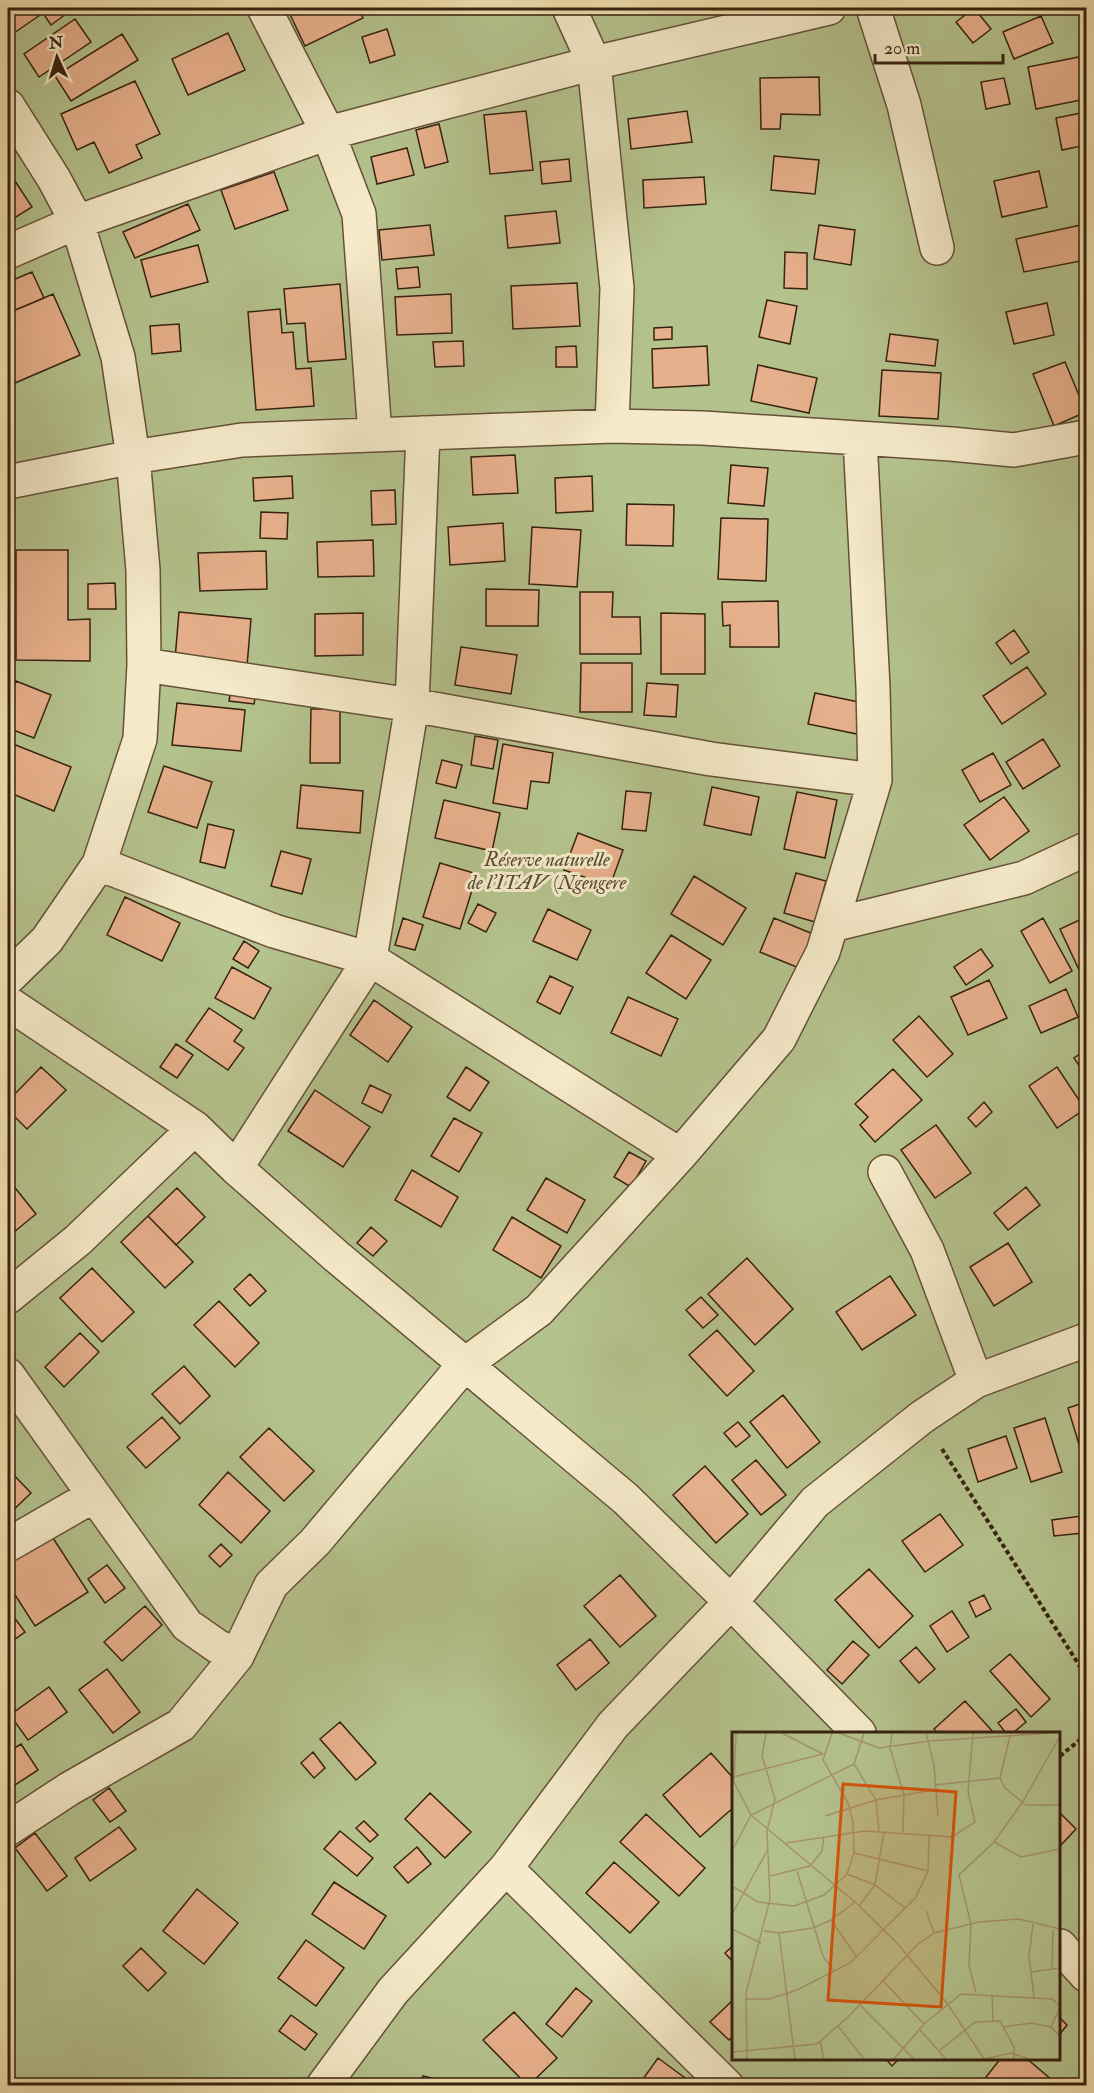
<svg xmlns="http://www.w3.org/2000/svg" width="1094" height="2093" viewBox="0 0 1094 2093" font-family="'IM FELL Double Pica',serif">
	<rect width="100%" height="100%" fill="#efdeac"/>
	<filter id="stains"><feTurbulence type="fractalNoise" baseFrequency=".00333" numOctaves="4"/><feColorMatrix values="0 0 0 0 .2 0 0 0 0 .09 0 0 0 0 .02 0 0 0 .5 -.17"/></filter>
	<radialGradient id="worn" r=".72"><stop offset=".6" stop-color="#630" stop-opacity="0"/><stop offset="1" stop-color="#630" stop-opacity=".3"/></radialGradient>
	<path fill="#b4c28d" stroke="#76724f" stroke-width="1.5" fill-rule="evenodd" d="M8,8H1086V2085L8,2086ZM734,1733H1060V2058H734Z"/>
	<path fill="#e7b08c" stroke="#372211" stroke-width="1.5" d="M8,8H67L70,11L51,25L43,13L14,33L8,24Z
		M127,8H143L133,15Z
		M287,8H358L363,18L305,46Z
		M974,8L991,29L973,43L956,22Z
		M1041,16L1053,43L1014,59L1003,32Z
		M75,19L91,42L39,77L24,54Z
		M387,29L395,55L370,63L362,37Z
		M228,33L245,70L188,95L172,59Z
		M122,34L138,60L71,101L55,76Z
		M1079,57L1086,99L1036,109L1028,67Z
		M819,77L820,115L781,114L780,129H761L760,78Z
		M1004,78L1010,104L986,109L981,82Z
		M135,81L160,134L136,145L142,158L109,173L94,142L77,150L61,114Z
		M526,111L533,170L490,174L484,115Z
		M687,111L692,142L631,149L628,119Z
		M1086,112V145L1062,150L1056,118Z
		M439,124L448,162L425,168L416,130Z
		M407,148L414,175L377,184L371,157Z
		M774,156L819,160L815,194L771,190Z
		M569,159L571,181L542,184L540,162Z
		M1039,171L1047,207L1002,217L994,181Z
		M274,172L288,210L235,229L221,190Z
		M704,177L706,204L644,208L643,180Z
		M15,181L32,207L8,222V186Z
		M188,204L200,230L135,258L123,232Z
		M556,211L560,243L508,248L505,216Z
		M430,225L434,255L382,260L379,230Z
		M819,225L855,230L851,265L814,259Z
		M1081,225L1086,260L1024,272L1016,239Z
		M198,245L208,282L151,297L141,260Z
		M785,252L807,253V289L784,288Z
		M418,267L420,287L398,289L396,269Z
		M32,272L44,298L8,313V282Z
		M577,283L580,326L513,329L511,286Z
		M340,284L346,359L308,362L305,323L287,324L284,289Z
		M53,294L80,355L8,386V313Z
		M451,294L452,333L397,335L395,297Z
		M767,300L797,306L790,344L759,337Z
		M1047,303L1054,335L1014,344L1006,312Z
		M280,309L282,333L293,332L296,369L311,368L314,406L256,410L248,312Z
		M179,324L181,351L152,354L150,326Z
		M672,327V339L654,340V328Z
		M890,334L938,340L935,366L886,361Z
		M463,341L464,366L435,367L433,342Z
		M576,346L577,367H556V347Z
		M707,346L709,385L653,388L652,349Z
		M1065,362L1086,412L1054,426L1033,374Z
		M758,365L817,378L809,413L751,401Z
		M882,370L941,373L938,419L879,416Z
		M515,455L518,493L473,495L471,457Z
		M731,465L768,468L764,506L728,503Z
		M292,476L293,498L254,501L253,478Z
		M592,476L593,511L556,513L555,478Z
		M395,490L396,524L372,525L371,491Z
		M627,504L674,505L673,546L626,545Z
		M261,512L288,513L287,539L260,538Z
		M721,518L768,519L766,581L718,579Z
		M503,523L505,561L450,565L448,527Z
		M532,527L581,530L577,587L529,584Z
		M373,540L374,576L318,577L317,542Z
		M16,550H68V620L90,619V661L16,660Z
		M266,551L267,589L200,591L198,553Z
		M115,583L116,609H88V584Z
		M486,589L539,590L538,626H486Z
		M580,592H613L612,617H640L641,654H580Z
		M778,601L779,647H730V625L723,626L722,602Z
		M179,612L251,619L247,666L175,659Z
		M363,613V655L315,656V614Z
		M661,613L705,614V674H661Z
		M1014,630L1029,652L1011,664L996,643Z
		M461,647L517,655L511,694L455,685Z
		M581,663H632V712H580Z
		M1027,667L1046,694L1002,724L983,696Z
		M16,681L51,695L34,738L8,728V703Z
		M647,683L678,685L676,717L644,715Z
		M232,684L257,687L254,704L229,701Z
		M815,693L864,703L857,734L808,724Z
		M177,703L245,710L241,751L172,745Z
		M311,709H340V763H310Z
		M475,736L498,740L493,769L471,765Z
		M1043,739L1060,766L1023,789L1006,762Z
		M8,742L71,767L54,811L8,792Z
		M503,744L553,753L549,783L531,781L527,809L493,803Z
		M993,753L1011,785L980,802L962,770Z
		M442,760L462,765L456,788L436,783Z
		M164,766L212,782L197,828L148,812Z
		M301,785L363,791L360,833L297,828Z
		M712,787L759,797L751,835L704,825Z
		M626,791L651,793L646,831L622,829Z
		M797,792L837,800L825,858L784,849Z
		M1004,797L1029,831L990,860L964,825Z
		M444,800L500,813L492,851L435,838Z
		M208,824L234,830L225,868L200,862Z
		M578,833L623,850L610,886L564,870Z
		M281,851L311,859L302,894L271,886Z
		M440,863L477,874L460,929L423,917Z
		M796,873L826,881L815,922L784,913Z
		M694,876L746,908L723,945L671,914Z
		M125,897L180,923L162,961L107,935Z
		M478,904L496,913L486,932L468,923Z
		M548,909L591,930L577,960L533,941Z
		M1086,917V972L1081,974L1060,929Z
		M403,918L423,925L415,950L395,945Z
		M774,918L813,934L799,968L760,952Z
		M1043,918L1072,971L1050,983L1021,931Z
		M671,935L711,960L686,999L646,973Z
		M244,941L259,951L248,968L233,959Z
		M981,949L993,966L966,985L954,967Z
		M232,967L271,988L254,1019L215,998Z
		M550,976L573,987L560,1014L537,1002Z
		M989,980L1007,1018L968,1035L951,997Z
		M1066,989L1078,1017L1041,1033L1029,1006Z
		M628,997L678,1019L661,1056L611,1033Z
		M374,1000L412,1027L388,1062L350,1035Z
		M209,1008L242,1030L234,1041L244,1048L228,1070L186,1041Z
		M919,1016L953,1054L927,1077L893,1040Z
		M176,1044L193,1055L177,1078L160,1067Z
		M1086,1050V1076L1074,1058Z
		M41,1067L66,1090L27,1129L8,1110V1101Z
		M466,1067L489,1082L470,1111L447,1097Z
		M1057,1067L1085,1109L1057,1128L1029,1086Z
		M893,1069L922,1100L875,1142L860,1125L868,1117L855,1104Z
		M370,1085L391,1095L382,1113L362,1103Z
		M315,1090L370,1127L343,1167L288,1131Z
		M984,1102L992,1112L976,1127L968,1118Z
		M454,1118L482,1133L459,1172L431,1156Z
		M936,1125L971,1173L935,1198L901,1150Z
		M629,1152L646,1161L631,1187L614,1177Z
		M412,1170L458,1197L441,1227L395,1200Z
		M546,1178L585,1200L567,1233L527,1210Z
		M8,1179L36,1214L8,1237Z
		M1026,1187L1040,1205L1008,1230L994,1213Z
		M177,1188L205,1217L176,1245L148,1216Z
		M148,1216L193,1262L165,1288L121,1242Z
		M512,1217L561,1246L541,1278L493,1250Z
		M371,1227L387,1241L373,1256L357,1243Z
		M1008,1243L1032,1282L994,1306L970,1267Z
		M747,1258L793,1309L755,1345L708,1294Z
		M92,1268L134,1312L102,1342L60,1298Z
		M250,1274L266,1291L250,1306L234,1289Z
		M890,1276L916,1315L862,1350L836,1312Z
		M701,1297L718,1315L703,1328L686,1310Z
		M219,1301L259,1343L235,1367L194,1325Z
		M717,1330L754,1371L727,1396L689,1355Z
		M80,1333L99,1352L64,1387L45,1367Z
		M184,1366L210,1396L180,1424L152,1394Z
		M783,1395L820,1442L787,1468L750,1422Z
		M1086,1402V1463L1085,1464L1068,1408Z
		M162,1417L180,1438L146,1468L127,1447Z
		M1045,1418L1062,1472L1031,1482L1014,1428Z
		M738,1422L750,1436L736,1447L724,1433Z
		M269,1428L314,1471L284,1501L240,1457Z
		M1006,1436L1017,1468L978,1482L968,1449Z
		M756,1460L786,1495L761,1515L732,1480Z
		M705,1466L748,1514L716,1543L673,1495Z
		M8,1469L31,1493L8,1515Z
		M228,1472L270,1511L241,1543L199,1505Z
		M940,1514L963,1545L925,1572L902,1541Z
		M1081,1516L1083,1533L1054,1536L1052,1520Z
		M51,1535L88,1592L35,1626L8,1584V1562Z
		M221,1544L232,1555L220,1567L209,1556Z
		M107,1565L125,1588L105,1603L88,1579Z
		M869,1569L913,1616L879,1648L835,1600Z
		M620,1575L656,1616L620,1647L584,1606Z
		M984,1595L991,1609L976,1617L969,1602Z
		M145,1606L162,1625L122,1661L104,1642Z
		M8,1609L25,1632L8,1644Z
		M952,1611L969,1637L947,1652L930,1626Z
		M590,1639L609,1663L576,1690L557,1665Z
		M853,1641L869,1655L842,1684L827,1670Z
		M916,1647L935,1669L919,1683L900,1661Z
		M1010,1654L1050,1699L1031,1717L990,1671Z
		M107,1669L140,1712L113,1733L79,1690Z
		M49,1687L67,1712L28,1740L10,1715Z
		M965,1701L994,1733H938L934,1729Z
		M1016,1709L1026,1722L1013,1733H1006L998,1723Z
		M340,1722L376,1763L356,1780L320,1739Z
		M21,1744L38,1770L15,1785L8,1773V1752Z
		M313,1752L325,1768L314,1778L301,1763Z
		M711,1753L734,1779V1807L700,1837L663,1795Z
		M109,1788L126,1811L110,1822L93,1800Z
		M430,1793L471,1832L445,1858L405,1819Z
		M1060,1813L1076,1829L1060,1846Z
		M646,1814L705,1868L679,1896L620,1842Z
		M364,1821L378,1835L370,1842L356,1828Z
		M119,1827L136,1849L90,1881L75,1858Z
		M340,1831L373,1858L357,1876L324,1849Z
		M35,1833L67,1876L47,1891L15,1848Z
		M417,1847L431,1864L408,1883L394,1867Z
		M614,1862L659,1902L630,1933L586,1893Z
		M334,1882L386,1916L364,1949L312,1914Z
		M197,1889L238,1923L204,1964L163,1931Z
		M306,1940L344,1968L316,2006L278,1978Z
		M734,1945V1963L725,1953Z
		M141,1948L166,1973L148,1991L123,1966Z
		M576,1988L592,2001L562,2037L546,2024Z
		M734,1999V2035L729,2040L710,2022Z
		M514,2012L557,2058L528,2086L483,2040Z
		M291,2015L317,2034L305,2050L279,2031Z
		M1060,2018L1067,2025L1060,2034Z
		M658,2058L696,2086H638Z
		M885,2058H900L892,2066Z
		M1001,2058H1026L1059,2086H979Z
		M423,2076L462,2085L420,2086Z"/>
	<g fill="none" stroke-linecap="round" stroke-linejoin="round">
		<defs>
			<path id="minor" d="M264,8L328,133L359,214L375,435
				M569,8L594,63L617,288L612,426
				M873,8L904,105L937,248
				M8,106L54,179L77,222L118,357L133,457L143,570L144,665L140,739L99,864L47,940L8,978
				M8,252L77,222L328,133L594,63L829,8
				M8,482L133,457L242,440L612,426L703,428L951,444L1014,450L1086,437
				M144,665L412,705L711,759L875,780
				M99,864L274,931L370,959L680,1155
				M832,925L1024,878L1086,849
				M8,1003L195,1128L236,1168L336,1256L626,1499L731,1602L859,1733
				M236,1168L370,959L412,705L423,433
				M885,1172L927,1250L976,1381
				M8,1297L78,1240L195,1128
				M8,1375L187,1625L217,1646L237,1656
				M8,1545L93,1496
				M8,1829L69,1789L181,1725L237,1656L271,1585L315,1542L464,1365L539,1310L680,1155L779,1039L823,952L875,780L873,687L860,439
				M506,1868L727,2086
				M1060,1946L1086,1975
				M323,2086L393,1991L506,1868L613,1725L731,1602L815,1502L922,1417L976,1381L1086,1340"/>
		</defs>
		<use href="#minor" stroke="#655138" stroke-width="36"/>
		<path stroke="#372211" stroke-width="4" stroke-dasharray="4.5 3" stroke-linecap="butt" d="M942,1449L1086,1676
			M1060,1756L1086,1735"/>
		<use href="#minor" stroke="#f5eac9" stroke-width="33"/>
	</g>
	<g text-anchor="middle" dominant-baseline="central" stroke-width="6" stroke-linejoin="round" paint-order="stroke">
		<g font-size="20" font-style="italic" fill="#564a30" stroke="#f5eac9">
			<text x="547" y="859">Réserve naturelle<tspan x="547" dy="23">de l'ITAV (Ngengere</tspan></text>
		</g>
	</g>
	<g transform="translate(732 1732)">
		<rect width="328" height="328" fill="#efdeac"/>
		<path d="M0,1H328V327H0Z" fill="#b4c28d"/>
		<path fill="none" stroke="#a5936e" stroke-width="1.5" d="M4,1L2,50L19,83L123,170L165,211L215,271L252,327M50,1L91,22M107,1L147,16L197,9L319,1M132,1L122,32L144,68L147,99M160,1L158,16L172,63L171,100M194,1L202,33L206,84M278,4L268,46L273,56L294,73H328M1,45L91,22M202,53L268,46M93,84L144,68L201,58M262,110L289,125L328,117M54,111L133,99L220,105L243,90L236,60L241,1M0,119L19,83L122,32M122,121L196,139M65,139L91,224L102,239M115,142L143,153L173,176M38,144L78,134L90,119L92,104M0,154L26,170L62,174L92,163L115,142L122,121L121,89L116,71L91,28L100,1M127,174L143,153L152,100M194,179L202,201M0,182L35,119M99,188L124,224M301,192L297,225L302,265M0,197L29,211M32,199L47,201L81,196L99,188L123,170M47,201L63,327M320,236L321,198M299,240L328,236M150,248L192,292M244,261L237,233L239,192L227,143L262,110L290,71L327,6M260,262L261,289M13,267H37L65,258L118,231L184,165L196,139L197,103M127,272L182,327M106,294L132,327M271,295L299,291L319,295L328,304M319,295L328,275M188,298L214,327M88,309L92,327M207,319L243,290L268,289L282,315V327M0,320L85,312L117,284L185,213L202,201L247,190L287,187L328,197M15,327L14,261L38,167L35,99L43,67L30,24L34,1M162,327L192,292L229,262L320,267L328,274M253,327L279,321L296,327"/>
		<path fill="#d6540c" fill-opacity="0.15" stroke="#d6540c" stroke-width="3" d="M111,52L224,60L209,275L96,268Z"/>
		<rect width="328" height="328" fill="none" stroke="#372211" stroke-width="3"/>
	</g>
	<rect width="1094" height="2093" fill="none" stroke="#efdeac" stroke-width="30"/>
	<rect x="9" y="9" width="1076" height="2075" fill="none" stroke="#372211" stroke-width="3"/>
	<rect x="15" y="15" width="1064" height="2063" fill="none" stroke="#372211" stroke-width="1.5"/>
	<g transform="translate(57 57) rotate(356)" stroke="#f5eac9" stroke-width="4.5" paint-order="stroke">
	<path d="M0-4.5L10 22L0 15L-10 22Z" fill="#372211"/>
	<text y="-9" font-size="16" font-weight="bold" text-anchor="middle" fill="#372211">N</text>
	</g>
	<path d="M875 54v9h128v-9" fill="none" stroke="#372211" stroke-width="3"/>
	<text x="884" y="54" font-size="18" fill="#372211" stroke="#f5eac9" stroke-width="4.5" paint-order="stroke">20 m</text>
	<rect width="100%" height="100%" filter="url(#stains)"/>
	<rect width="100%" height="100%" fill="url(#worn)"/>
</svg>
